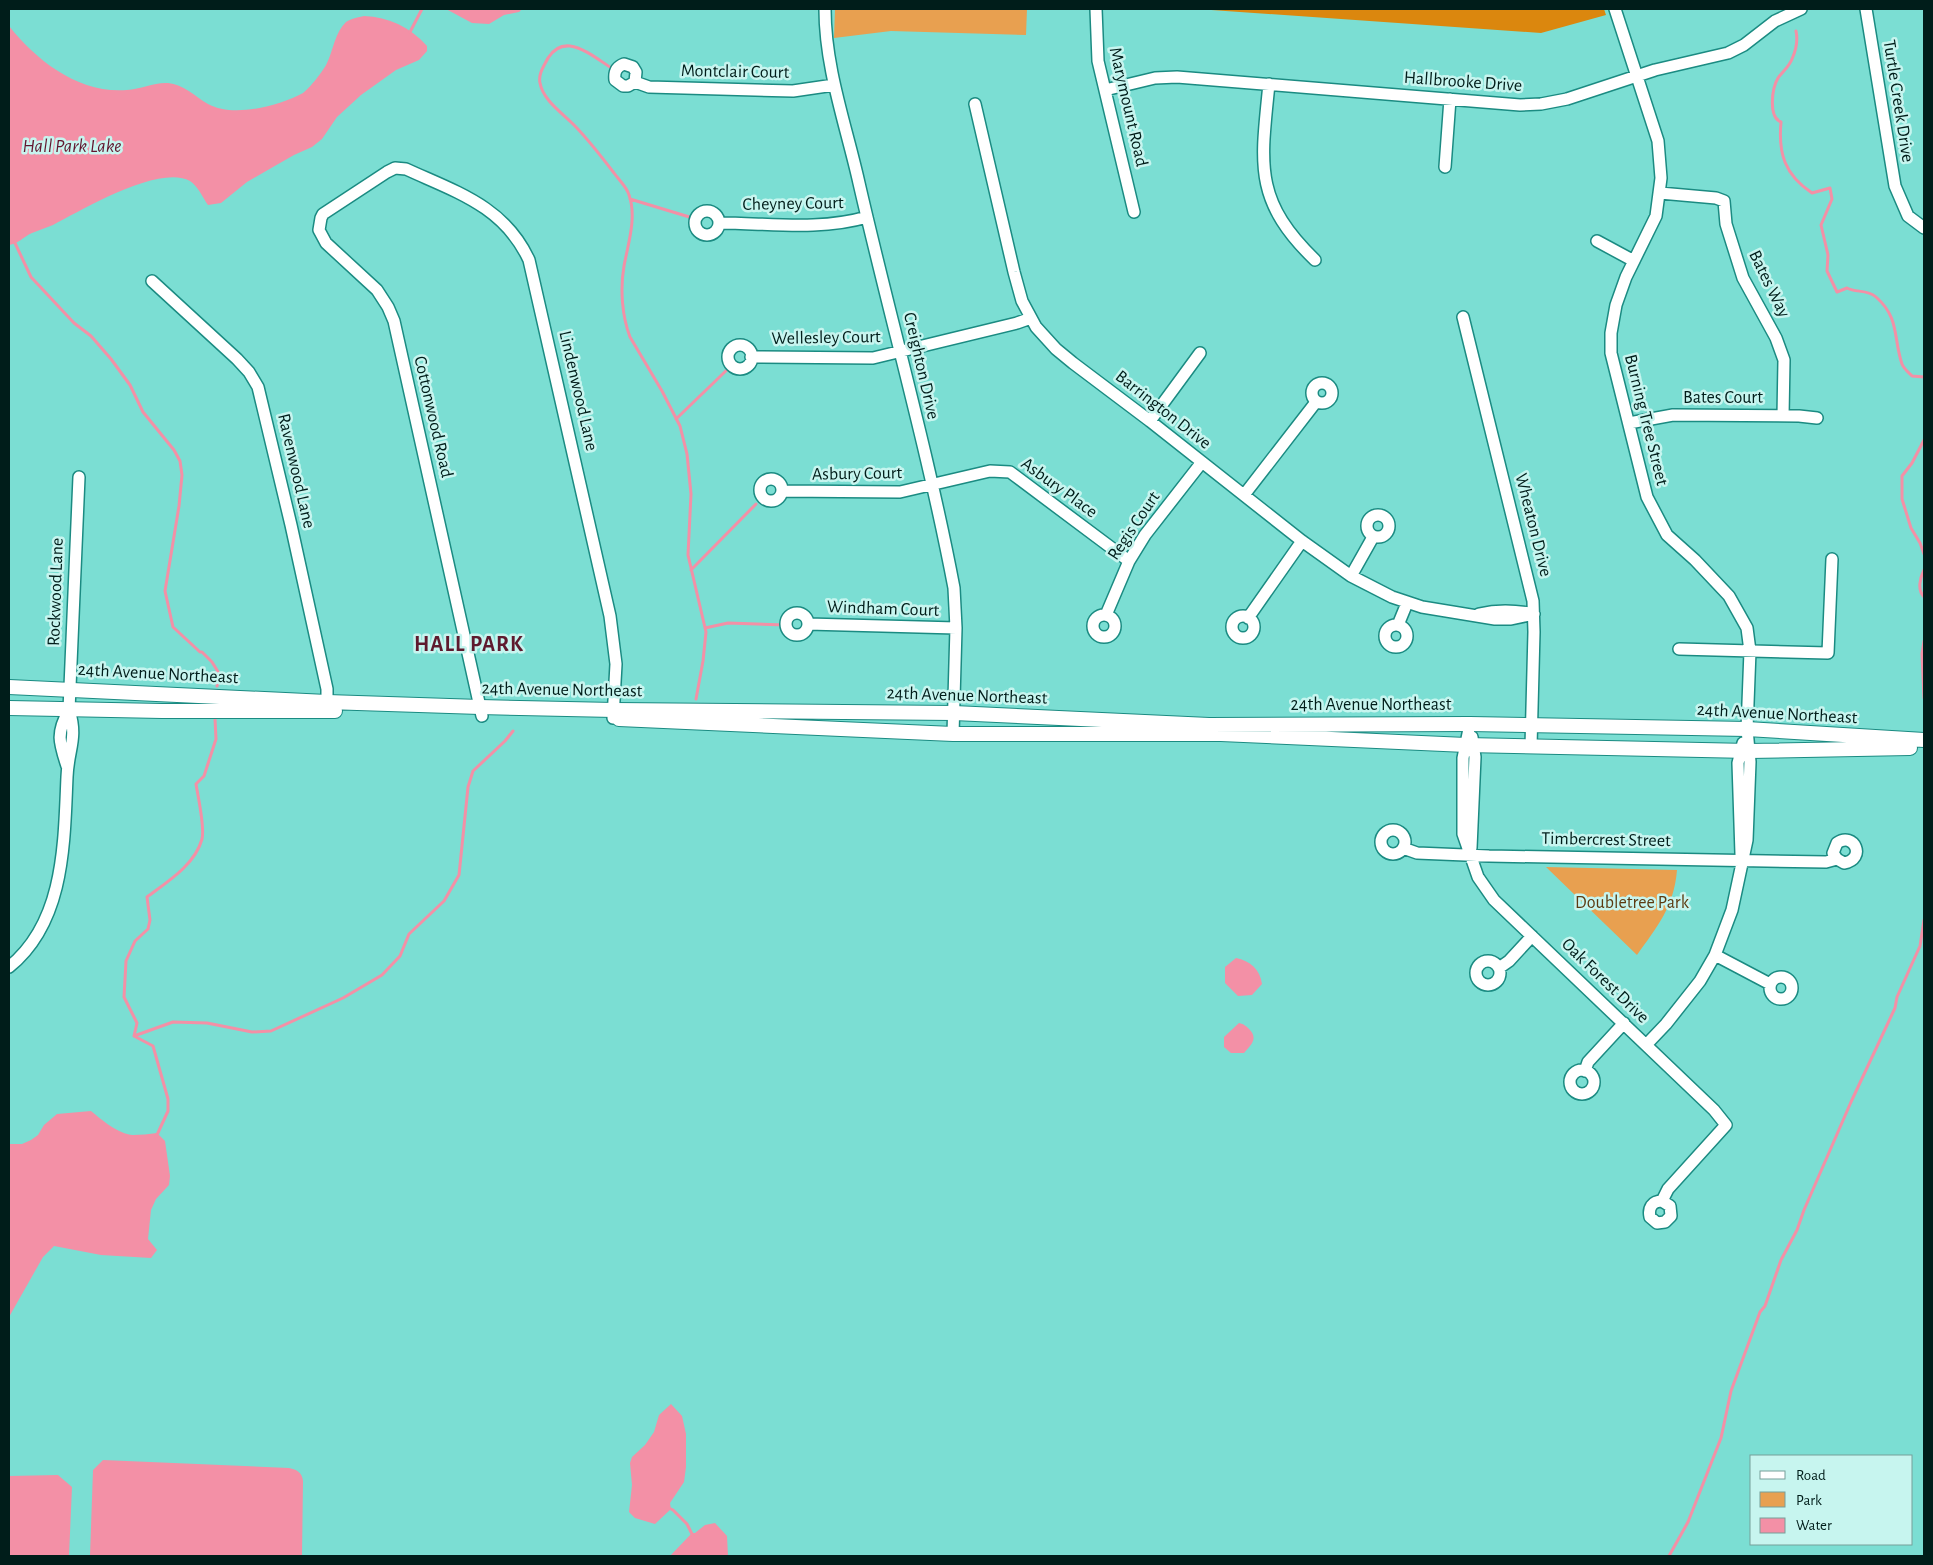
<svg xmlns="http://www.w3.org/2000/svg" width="1933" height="1565" viewBox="0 0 1933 1565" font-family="'Alegreya Sans',sans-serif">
	<rect width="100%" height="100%" fill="#7bded3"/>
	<path fill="#e8a050" d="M835,9H1027L1026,35L891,31L834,38Z
		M1546,867L1677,870C1674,907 1657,927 1637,955Z"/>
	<path fill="#db870e" d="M1197,9H1604L1606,15L1541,33Z"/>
	<path fill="#f390a6" d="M446,9H522L519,12L504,15L489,24L472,23Z
		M364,16C389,17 410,27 427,46V51L419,60L396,70L361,95L337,117L322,139L312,147L294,155L273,167L247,182L221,203L208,205C203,198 198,186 190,181C159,164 82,210 53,225C46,228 39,230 32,233C23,237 18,244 9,245V26C37,61 79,94 127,90C141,89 155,82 168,83C183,84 196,97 208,104C233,118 279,106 303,93C309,89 324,70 327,63C333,51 335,32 346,22C350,19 359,17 364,16Z
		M1236,958C1250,961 1260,969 1262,984L1252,995L1238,996L1225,983V967Z
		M1239,1023C1244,1024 1246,1026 1250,1030C1258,1039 1251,1045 1244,1053H1231L1224,1047V1037Z
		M91,1111C102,1120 118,1134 133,1135C141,1135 149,1134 157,1133L165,1141L170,1176L169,1185L156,1199L151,1210L148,1239L157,1250L151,1258L101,1255L54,1246L43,1257L9,1317V1144H22L31,1140L38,1135L44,1125L57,1114Z
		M671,1404L682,1416L686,1434V1467L684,1482L670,1503L671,1509L655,1524L635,1518L629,1512L632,1485L630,1463L632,1457L645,1445L654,1432L659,1415Z
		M103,1460L289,1468C297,1470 302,1472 303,1481L302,1556H90L93,1470Z
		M58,1475L72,1487L69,1556H9V1476Z
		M715,1523L727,1536L728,1556H670L692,1533H695L705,1525Z"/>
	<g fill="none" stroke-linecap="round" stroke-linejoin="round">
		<path stroke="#f390a6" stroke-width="3" d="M1796,31C1798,40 1796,50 1792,59C1789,67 1783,71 1778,78C1772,88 1768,117 1781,122C1778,154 1785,175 1812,193L1830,188L1832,199L1821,225L1828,255L1827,271L1837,292L1847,288C1856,293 1867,289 1876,297C1900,318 1893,338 1902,364C1904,369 1909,373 1912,376L1924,377
			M410,32L422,9
			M613,69C600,61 585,48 570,46C560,45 553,50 548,58C544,66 538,74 540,83C543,100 561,112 573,124C588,139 601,156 614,173C619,180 627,187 629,195C637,217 628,244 624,266C620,289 622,316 630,337L662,391L680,426L687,454L691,494L688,555L706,632L703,661L696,699
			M630,199L696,219
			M14,241L31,277L74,323L91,336L111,359L130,385L143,412L174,450L180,461L182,475L179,506L165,591L173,627L200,652H202L212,662L220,675L217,686
			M676,419L732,365
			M1924,440L1912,463L1902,476V499L1911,528L1920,543L1924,554
			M691,570L756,504
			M1924,570C1920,578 1917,590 1924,597
			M705,628L728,623L786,625
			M1924,641L1922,654L1924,698
			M134,1036L173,1022L207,1023L252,1032L271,1031L343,998L382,975L400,956L409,934L444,901L459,875L468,787L473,771L505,741L513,731
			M156,1137L168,1111V1099L153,1046L134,1036L137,1023L124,997L126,961L135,941L148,929L150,920L147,897C167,882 195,865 202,839C205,827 198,797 196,784L204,776L216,739L215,719
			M671,1509L673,1510L687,1524L693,1536
			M1669,1556L1688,1522L1721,1438L1731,1391L1760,1312L1765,1306L1781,1260L1797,1230L1804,1210L1851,1102L1895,1008L1897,997L1920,946L1924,920"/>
		<defs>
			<path id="minor" d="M825,9C825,68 846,125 859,183C890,318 928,451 954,588L956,628L953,734
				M1096,9L1098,61L1134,212
				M1615,9L1658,141L1661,178L1656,216L1626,277L1616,305L1611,333V353L1647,497L1667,535L1695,560L1729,596L1747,628L1750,651L1747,729L1750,762L1747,840L1732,910L1715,955L1700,981L1666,1024L1646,1045
				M1866,9L1895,186L1908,216L1924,228
				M635,82L636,72L633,67L624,64C616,67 614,72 615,80L623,86H628L635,82L649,87L793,91L834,85
				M1269,84C1261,164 1253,200 1315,260
				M1105,90L1155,78L1177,77L1520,105L1541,104L1567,99L1655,70L1728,53L1744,45L1775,21L1801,9
				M975,104L1014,272L1022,301L1036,327L1056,349L1073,363L1150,421L1302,541L1351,576L1392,597L1422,607L1495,619H1511L1534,614
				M1445,167L1450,99
				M1660,193L1716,198L1724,201L1726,224L1743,278L1776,338L1784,360L1783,416
				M695 223a12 12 0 1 1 24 0a12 12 0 1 1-24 0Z
				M719,223C768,223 819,231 867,217
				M1597,241L1634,261
				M152,281L237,359L249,372L258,387L291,525L327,689V710
				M1463,317L1533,601L1534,632L1531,746
				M728 357a12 12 0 1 1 24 0a12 12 0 1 1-24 0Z
				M751,357L873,358L1017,323L1031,318
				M1312 393a10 10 0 1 1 20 0a10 10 0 1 1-20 0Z
				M1150,421L1200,353
				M1629,423L1673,415L1799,416L1817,418
				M760 490a11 11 0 1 1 22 0a11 11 0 1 1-22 0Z
				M783,491L900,492L990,471L1010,472L1129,561
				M1244,495L1316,402
				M1367 526a11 11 0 1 1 22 0a11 11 0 1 1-22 0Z
				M1351,576L1373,537
				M786 624a11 11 0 1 1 22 0a11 11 0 1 1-22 0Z
				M1479,614C1496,610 1511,610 1528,613
				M1093 626a11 11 0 1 1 22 0a11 11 0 1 1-22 0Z
				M1106,615L1129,561L1145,535L1202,462
				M1232 627a11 11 0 1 1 22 0a11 11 0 1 1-22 0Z
				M1248,618L1302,541
				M808,624L956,628
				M1385 636a11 11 0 1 1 22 0a11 11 0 1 1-22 0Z
				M1398,625L1407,603
				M1679,649L1828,653L1832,559
				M482,716L394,321L388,307L377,290L326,243L319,230L321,218L323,214L387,172L395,168L406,169C456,192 504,206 529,260L610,616L616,664L613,718
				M1470,724L1463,758V834L1478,877L1494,900L1714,1110L1726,1125L1668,1189L1662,1201C1652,1201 1648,1208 1650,1217L1657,1223L1665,1222L1671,1216L1670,1206L1662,1201
				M67,766C59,742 56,733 69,710
				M1381 842a12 12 0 1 1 24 0a12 12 0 1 1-24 0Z
				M1403,848L1417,853L1489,856L1826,862L1837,859L1844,863C1867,859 1854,831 1837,843L1833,853L1837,859
				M1471,848L1475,757L1472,737
				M1741,854L1738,763L1743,743
				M1715,955L1770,984
				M1476 973a12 12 0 1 1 24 0a12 12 0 1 1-24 0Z
				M9,967C65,922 64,843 67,777C68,749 78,739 69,710L79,477
				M1499,968L1509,961L1532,936
				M1770 988a11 11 0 1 1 22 0a11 11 0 1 1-22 0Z
				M1570 1082a12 12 0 1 1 24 0a12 12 0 1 1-24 0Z
				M1585,1071L1588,1062L1624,1023"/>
			<path id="tertiary" d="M9,687L327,702L480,707L614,710L954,713L1209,725L1470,724L1747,729L1924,740
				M9,708L162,711H335
				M619,719L953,734H1221L1466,745L1749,751L1910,748"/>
		</defs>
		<use href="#minor" stroke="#1b8b82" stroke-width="14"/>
		<use href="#tertiary" stroke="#1b8b82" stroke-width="16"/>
		<use href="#minor" stroke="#fff" stroke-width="11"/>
		<use href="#tertiary" stroke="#fff" stroke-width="14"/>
	</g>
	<g text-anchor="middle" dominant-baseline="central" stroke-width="5" stroke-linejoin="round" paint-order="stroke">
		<g font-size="18" fill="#001d1a" stroke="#c7f5ef">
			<text transform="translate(735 72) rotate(1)">Montclair Court</text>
			<text transform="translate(1463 82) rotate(4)">Hallbrooke Drive</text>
			<text transform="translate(1898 101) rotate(81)">Turtle Creek Drive</text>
			<text transform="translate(1128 107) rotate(77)">Marymount Road</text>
			<text transform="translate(793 204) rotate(-1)">Cheyney Court</text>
			<text transform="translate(1769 284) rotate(64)">Bates Way</text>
			<text transform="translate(826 338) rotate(-1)">Wellesley Court</text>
			<text transform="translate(921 366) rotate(77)">Creighton Drive</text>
			<text transform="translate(578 391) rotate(77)">Lindenwood Lane</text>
			<text x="1723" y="398">Bates Court</text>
			<text transform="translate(1163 410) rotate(38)">Barrington Drive</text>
			<text transform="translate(433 417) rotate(77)">Cottonwood Road</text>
			<text transform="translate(1646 420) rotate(76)">Burning Tree Street</text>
			<text transform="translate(296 471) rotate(77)">Ravenwood Lane</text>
			<text transform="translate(857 474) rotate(-1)">Asbury Court</text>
			<text transform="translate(1059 488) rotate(36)">Asbury Place</text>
			<text transform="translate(1533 525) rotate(76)">Wheaton Drive</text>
			<text transform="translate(1134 526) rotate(-56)">Regis Court</text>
			<text transform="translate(56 592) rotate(-88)">Rockwood Lane</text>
			<text transform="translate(883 609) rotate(2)">Windham Court</text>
			<text transform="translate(158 674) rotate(3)">24th Avenue Northeast</text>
			<text transform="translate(562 690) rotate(1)">24th Avenue Northeast</text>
			<text transform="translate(967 696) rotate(2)">24th Avenue Northeast</text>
			<text x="1371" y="705">24th Avenue Northeast</text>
			<text transform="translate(1777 714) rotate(3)">24th Avenue Northeast</text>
			<text transform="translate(1606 840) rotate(1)">Timbercrest Street</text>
			<text transform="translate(1605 981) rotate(44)">Oak Forest Drive</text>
		</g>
		<g font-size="18" fill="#5c3a11" stroke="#c7f5ef">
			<text x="1632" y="903">Doubletree Park</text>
		</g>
		<g font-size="19" font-style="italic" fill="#62162e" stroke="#c7f5ef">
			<text x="72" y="146">Hall Park Lake</text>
		</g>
		<g font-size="22" font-weight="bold" letter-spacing="1" fill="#5e1a2e" stroke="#c7f5ef">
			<text x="469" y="644">HALL PARK</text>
		</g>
	</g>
	<rect width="1933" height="1565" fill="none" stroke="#001d1a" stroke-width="20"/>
	<rect x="1750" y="1455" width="162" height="90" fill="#c7f5ef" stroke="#779f9a"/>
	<rect x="1760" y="1471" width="25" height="8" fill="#ffffff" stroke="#779f9a"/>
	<text x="1796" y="1480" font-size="15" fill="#001d1a">Road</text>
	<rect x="1760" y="1492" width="25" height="15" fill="#e8a050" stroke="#779f9a"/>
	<text x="1796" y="1505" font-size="15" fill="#001d1a">Park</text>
	<rect x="1760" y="1518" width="25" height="15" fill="#f390a6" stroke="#779f9a"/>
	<text x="1796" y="1530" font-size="15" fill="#001d1a">Water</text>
</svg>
